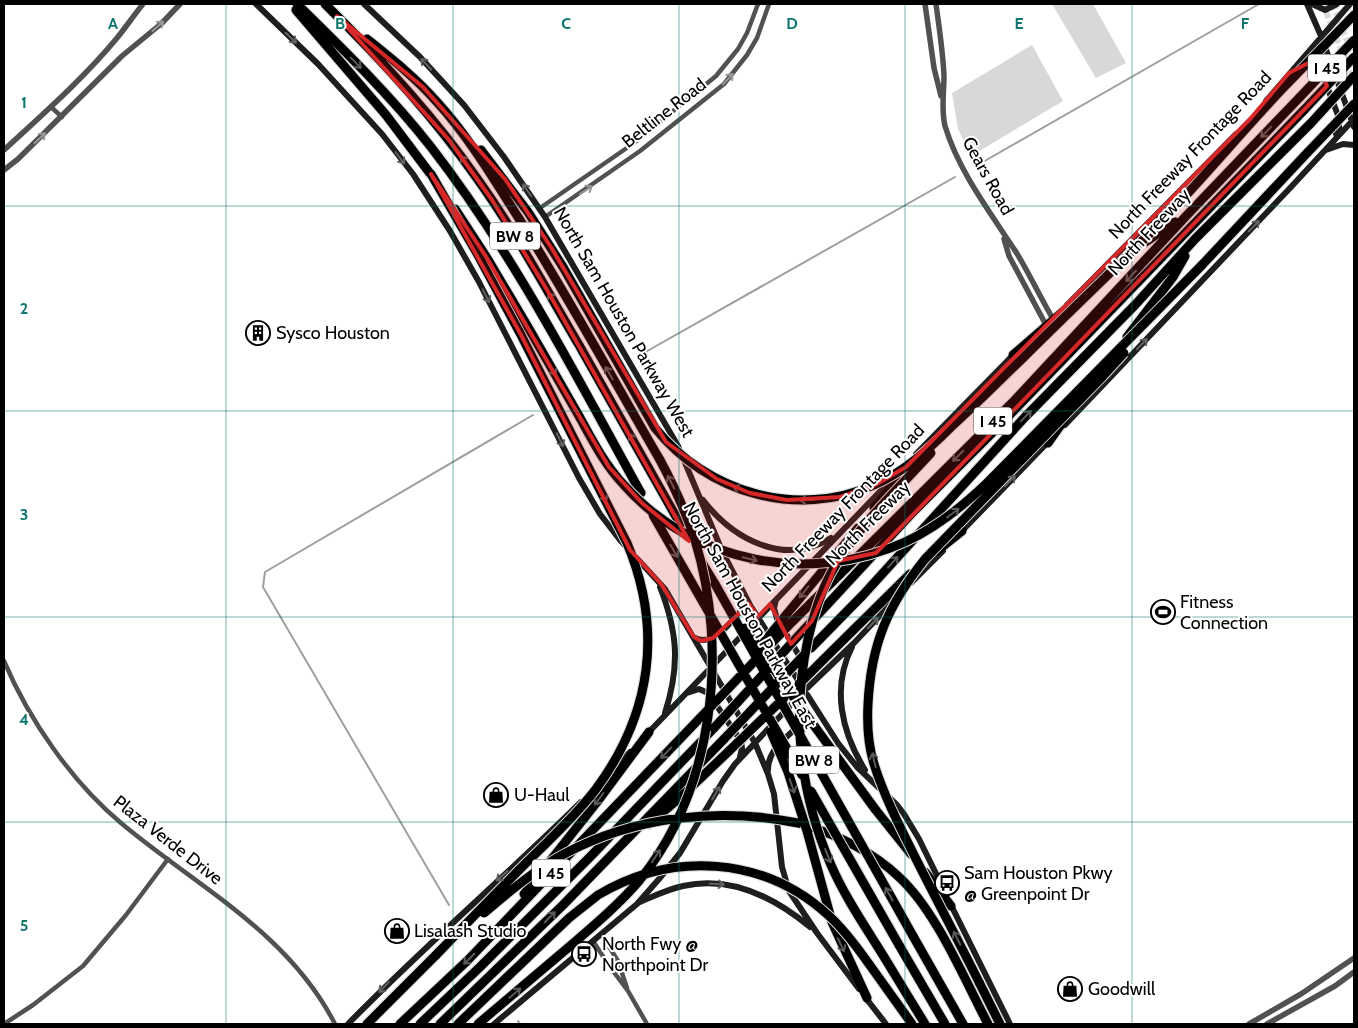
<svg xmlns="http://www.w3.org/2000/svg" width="1358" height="1028" viewBox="0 0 1358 1028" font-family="Cabin,sans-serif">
	<rect width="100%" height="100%" fill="#fff"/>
	<path fill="#d8d8d8" d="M1052,4H1093L1126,63L1096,78Z
		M1032,45L1063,101L971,156L958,129L952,93Z"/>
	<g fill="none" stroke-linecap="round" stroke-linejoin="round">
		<path stroke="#9f9f9f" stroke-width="2" d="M976,166L1259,4
			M642,354L955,177
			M449,905L263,587L265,572L533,415
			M518,1021L520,1024"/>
		<path stroke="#d9d9d9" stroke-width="6" stroke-dasharray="6 3" stroke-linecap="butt" d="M1323,4L1354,83
			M1333,4L1354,58"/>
		<defs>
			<path id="motorway" d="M297,4C344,50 391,96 431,147C514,254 576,376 641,493
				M325,4C380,58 432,114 476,177C515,231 546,289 579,345C615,409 651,472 687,536
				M296,10L386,115L435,180
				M367,39C392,59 416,78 437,102C469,137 493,178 518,217C568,297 613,379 660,460
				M481,150L528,212L563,267
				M455,209L487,258L528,327
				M1144,243L1175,222
				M1202,265L1308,152
				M1127,337L1173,277L1185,256
				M1013,355L1073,303
				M1048,443L1065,419
				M874,508L907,468
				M937,551L962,531
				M701,561L715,584
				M786,615L858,528
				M792,622L1013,402L1188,214L1300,97
				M800,634L913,512L995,430L1305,109
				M811,648L863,595L1025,417L1135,305L1195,239L1311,123
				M823,660L910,574
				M875,809L911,854
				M799,823C835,834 872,851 899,877C937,912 964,979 988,1024
				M649,824L685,793L730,750
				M807,831L832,922L867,998
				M925,872L951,906
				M524,894L597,802L649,732
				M913,936L963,1024
				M899,945L945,1024
				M869,964L912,1024
				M892,970L925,1024
				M979,982L1000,1024
				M367,1024L436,955
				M400,1024L467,961L700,718
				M420,1024L480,967L590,857L714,728
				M440,1024L563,905L725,738
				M458,1024L569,918L598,895"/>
		</defs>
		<use href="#motorway" stroke="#dbdbdb" stroke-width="11"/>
		<path stroke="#515151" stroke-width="4.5" d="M51,107L62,117
			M540,208L634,143L716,76L738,49L747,33L758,4
			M545,217L640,151L724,84L747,55L757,38L769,4
			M4,661C29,720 72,782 121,823C196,886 288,932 335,1024
			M601,934L618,961L627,988
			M593,941L610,967L628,991L647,1024
			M4,1024L33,1005L83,966L126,915L168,859"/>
		<path stroke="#515151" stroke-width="5.5" d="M925,4L934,68L941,96
			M936,4C939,27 943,52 944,76C944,92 941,110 945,126C959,172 990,212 1016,252C1029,273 1040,297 1053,319
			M4,150C43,114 83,79 117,38C126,27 134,15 143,4
			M4,170L18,159L122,56L162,23L180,4
			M1004,239L1009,256L1046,325
			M1249,1024L1301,994L1354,958
			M1267,1024L1335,986L1354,972"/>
		<path stroke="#1e1e1e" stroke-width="6" d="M256,4L318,64L382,134L413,174L450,231L479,282L579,478L600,514L620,540L665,589L755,743L768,774L774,794L782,867L789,891L817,933L859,989
			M364,4L420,57L464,105L504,157L545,217L678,446L723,553L750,605L838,743L857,767L897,805L904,814L919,839L946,894
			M1307,4L1321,36L1354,127
			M1312,4L1325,10L1337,4
			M1306,61H1312L1320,68L1339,118V131L1336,134
			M1266,101L1350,4
			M1326,150L1343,144L1354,145
			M1067,305L1236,134
			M1065,425L1291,187L1354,119
			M916,454L1016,352
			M703,500C733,539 784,567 831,538
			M960,533L1051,439
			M911,583L943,551
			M660,587C678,633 680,666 665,713
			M776,600L774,608L777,619L803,662
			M695,638C714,647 729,623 741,611L744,605L743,596
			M852,647C831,688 842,733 865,770
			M687,693L699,689L708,693L741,741L742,748L740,757
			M647,734L893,478
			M768,770C768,750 785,739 798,726
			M611,771L630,752
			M640,902C654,896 668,889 683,886C731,875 775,898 810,927
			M950,903L1010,1024
			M865,997L886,1024
			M348,1024C423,947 505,877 581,802
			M494,1024L637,904L659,879L680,853L723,781L735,764L804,691L854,643L892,603"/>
		<use href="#motorway" stroke="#000" stroke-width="9"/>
		<defs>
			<path id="motorway-bridge" d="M1300,97L1354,40
				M1305,109L1354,57
				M1311,123L1354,76
				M1308,152L1354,104
				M431,174L478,255L520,333L627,543C663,629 652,713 596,789C574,818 546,843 521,868C492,897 464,926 436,955
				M563,267L655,428C707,493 797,519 874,485C904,472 928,450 951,427C976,404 1000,380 1024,357C1068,313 1113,271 1156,227C1201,181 1242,131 1286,85C1309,61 1332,38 1354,15
				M528,327C545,357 562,386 579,416C592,440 605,465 624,485C694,564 810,585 905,542C936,528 962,507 987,483L1202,265
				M653,515L802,775
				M715,584L913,936
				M745,628L799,705L875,809
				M756,652L786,615
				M799,684L823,660
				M700,718L792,622
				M714,728L800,634
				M771,732L788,772L807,831
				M725,738L804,655
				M730,750L784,698
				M811,791L899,945
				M598,895C672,851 763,856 828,915C844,929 857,947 869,964
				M484,913C510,891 535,870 564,854C635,816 720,807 798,823
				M892,970C872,936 847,902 831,865C800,794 791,716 808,639C813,617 819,596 830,575C853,531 897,490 931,453
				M979,982C958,940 936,899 915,857C900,827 884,796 874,764C868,745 867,723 868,704C871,644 888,605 925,559L1103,376L1124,353
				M478,1024C511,996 543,969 576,941C598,922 620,903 639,881C714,789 729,651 695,540C686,512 674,486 660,460"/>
		</defs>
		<use href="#motorway-bridge" stroke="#dbdbdb" stroke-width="11" stroke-linecap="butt"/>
		<use href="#motorway-bridge" stroke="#000" stroke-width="9"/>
	</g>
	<defs><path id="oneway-shaft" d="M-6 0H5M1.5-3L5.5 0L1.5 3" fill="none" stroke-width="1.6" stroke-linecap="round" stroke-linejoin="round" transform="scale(1.25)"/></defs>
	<g stroke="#979797">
		<use href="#oneway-shaft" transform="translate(158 26) rotate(-42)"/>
		<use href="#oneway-shaft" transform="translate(728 79) rotate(-47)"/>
		<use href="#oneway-shaft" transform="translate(40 138) rotate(-44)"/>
		<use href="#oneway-shaft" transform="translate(586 190) rotate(-34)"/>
	</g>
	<g stroke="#626262">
		<use href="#oneway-shaft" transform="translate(291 38) rotate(44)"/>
		<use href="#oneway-shaft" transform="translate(426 64) rotate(-133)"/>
		<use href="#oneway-shaft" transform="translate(400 158) rotate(53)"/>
		<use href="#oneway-shaft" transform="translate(527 190) rotate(-124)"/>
		<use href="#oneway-shaft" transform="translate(1254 226) rotate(-46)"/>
		<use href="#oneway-shaft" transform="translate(486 296) rotate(63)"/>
		<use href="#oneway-shaft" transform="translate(1142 344) rotate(-46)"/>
		<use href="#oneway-shaft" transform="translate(560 440) rotate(64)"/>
		<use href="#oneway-shaft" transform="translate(1010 481) rotate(-46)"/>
		<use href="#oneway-shaft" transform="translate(873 623) rotate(-46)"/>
		<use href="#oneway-shaft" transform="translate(716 793) rotate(-60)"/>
		<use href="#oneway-shaft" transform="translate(502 876) rotate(138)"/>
		<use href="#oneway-shaft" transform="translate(717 884) rotate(4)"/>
		<use href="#oneway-shaft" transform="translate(384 987) rotate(134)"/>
	</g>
	<g stroke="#595959">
		<use href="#oneway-shaft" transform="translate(356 63) rotate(46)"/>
		<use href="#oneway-shaft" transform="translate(1266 132) rotate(134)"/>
		<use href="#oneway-shaft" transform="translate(465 162) rotate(-126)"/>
		<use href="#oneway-shaft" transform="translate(1131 276) rotate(133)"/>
		<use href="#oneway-shaft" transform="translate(552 299) rotate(-120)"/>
		<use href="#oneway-shaft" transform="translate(552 369) rotate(60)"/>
		<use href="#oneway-shaft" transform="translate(609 373) rotate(-120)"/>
		<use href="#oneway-shaft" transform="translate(1026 416) rotate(-46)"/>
		<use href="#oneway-shaft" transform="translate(633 440) rotate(-120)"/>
		<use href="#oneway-shaft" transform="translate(958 456) rotate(135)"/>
		<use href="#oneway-shaft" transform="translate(671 482) rotate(-117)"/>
		<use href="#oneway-shaft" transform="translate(740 489) rotate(-160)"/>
		<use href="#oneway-shaft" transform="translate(603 495) rotate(63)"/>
		<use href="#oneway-shaft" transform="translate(807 500) rotate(178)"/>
		<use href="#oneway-shaft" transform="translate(953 513) rotate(-37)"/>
		<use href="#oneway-shaft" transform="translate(674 551) rotate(60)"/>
		<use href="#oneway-shaft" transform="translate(750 559) rotate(14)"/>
		<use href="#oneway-shaft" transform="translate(893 562) rotate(-48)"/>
		<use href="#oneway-shaft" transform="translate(804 592) rotate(129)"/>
		<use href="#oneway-shaft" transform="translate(666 753) rotate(134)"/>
		<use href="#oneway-shaft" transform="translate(874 760) rotate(-103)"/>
		<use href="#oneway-shaft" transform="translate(792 786) rotate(71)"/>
		<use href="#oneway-shaft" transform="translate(599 799) rotate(127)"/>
		<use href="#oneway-shaft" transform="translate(656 856) rotate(-57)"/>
		<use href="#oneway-shaft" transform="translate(828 856) rotate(68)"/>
		<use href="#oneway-shaft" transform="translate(889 894) rotate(-119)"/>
		<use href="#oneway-shaft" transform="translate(550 917) rotate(-45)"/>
		<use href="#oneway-shaft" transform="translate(957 938) rotate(-117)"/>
		<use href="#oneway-shaft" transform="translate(841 945) rotate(65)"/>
		<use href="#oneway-shaft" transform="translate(469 959) rotate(135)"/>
		<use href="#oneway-shaft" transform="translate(515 993) rotate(-41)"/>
	</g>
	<path fill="#d62828" fill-opacity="0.2" stroke="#d62828" stroke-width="4" stroke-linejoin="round" d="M337,16L423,87L505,179L551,247L666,442L717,479L750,493L787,500L840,497L875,485L906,467L1251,118L1289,73L1312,61L1320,68L1327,86L876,553L838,561L812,621L791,644L770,604L758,617L749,604L713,638L701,641L694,637L661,584L630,550L520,333L431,174L487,258L609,467L642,503L689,541L547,290L492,200L449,140Z"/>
	<path fill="none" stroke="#0f766e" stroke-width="1" stroke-opacity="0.55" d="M226,4V1024M453,4V1024M679,4V1024M905,4V1024M1132,4V1024M4,206H1354M4,411H1354M4,617H1354M4,822H1354"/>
	<defs>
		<symbol id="building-ring" viewBox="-11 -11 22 22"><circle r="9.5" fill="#fff" stroke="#000" stroke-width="1.5"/><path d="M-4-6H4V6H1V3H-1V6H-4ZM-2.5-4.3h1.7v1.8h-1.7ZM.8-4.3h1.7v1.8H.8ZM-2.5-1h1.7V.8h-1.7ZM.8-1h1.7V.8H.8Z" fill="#000"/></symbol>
		<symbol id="stadium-ring" viewBox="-11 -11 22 22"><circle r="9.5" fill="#fff" stroke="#000" stroke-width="1.5"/><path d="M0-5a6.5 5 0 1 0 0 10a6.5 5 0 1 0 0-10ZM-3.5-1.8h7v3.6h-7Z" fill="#000"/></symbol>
		<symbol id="shop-ring" viewBox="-11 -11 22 22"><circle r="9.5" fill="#fff" stroke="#000" stroke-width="1.5"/><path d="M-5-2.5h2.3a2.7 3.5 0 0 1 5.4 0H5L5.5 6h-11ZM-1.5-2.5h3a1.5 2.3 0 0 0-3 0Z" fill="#000"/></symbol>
		<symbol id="bus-ring" viewBox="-11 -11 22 22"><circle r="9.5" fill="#fff" stroke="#000" stroke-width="1.5"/><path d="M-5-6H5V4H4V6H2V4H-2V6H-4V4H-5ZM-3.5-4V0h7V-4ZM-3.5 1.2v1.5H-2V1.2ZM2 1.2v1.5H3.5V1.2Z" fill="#000"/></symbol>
	</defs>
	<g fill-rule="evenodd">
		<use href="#building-ring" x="244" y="319" width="28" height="28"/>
		<use href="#stadium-ring" x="1149" y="598" width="28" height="28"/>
		<use href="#shop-ring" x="482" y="781" width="28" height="28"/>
		<use href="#bus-ring" x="933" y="869" width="28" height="28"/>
		<use href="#shop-ring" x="383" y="917" width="28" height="28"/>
		<use href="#bus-ring" x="570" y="940" width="28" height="28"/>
		<use href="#shop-ring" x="1056" y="975" width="28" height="28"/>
	</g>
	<g text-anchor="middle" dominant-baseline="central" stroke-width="4" stroke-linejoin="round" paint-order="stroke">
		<g fill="#fff" stroke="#4c4c4c" stroke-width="1">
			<rect x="1308" y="54.5" width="38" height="27" rx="4"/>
			<rect x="490" y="222.5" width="50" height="27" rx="4"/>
			<rect x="974" y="407.5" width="38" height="27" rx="4"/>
			<rect x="789" y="746.5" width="50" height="27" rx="4"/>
			<rect x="532" y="859.5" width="38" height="27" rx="4"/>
		</g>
		<g font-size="16" font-weight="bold" fill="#000">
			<text x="1327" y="68">I 45</text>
			<text x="515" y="236">BW 8</text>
			<text x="993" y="421">I 45</text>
			<text x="814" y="760">BW 8</text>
			<text x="551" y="873">I 45</text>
		</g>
		<g font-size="18" fill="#000" stroke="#fff">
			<text transform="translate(664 113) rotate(-38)">Beltline Road</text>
			<text transform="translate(1190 155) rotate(-46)">North Freeway Frontage Road</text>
			<text transform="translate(988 176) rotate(61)">Gears Road</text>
			<text transform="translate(1149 232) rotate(-47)">North Freeway</text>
			<text transform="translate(624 322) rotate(60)">North Sam Houston Parkway West</text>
			<text transform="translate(843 508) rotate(-46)">North Freeway Frontage Road</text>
			<text transform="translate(868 523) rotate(-45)">North Freeway</text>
			<text transform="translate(750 615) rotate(61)">North Sam Houston Parkway East</text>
			<text transform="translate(168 840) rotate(38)">Plaza Verde Drive</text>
		</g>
		<g font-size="18" fill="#000" stroke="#fff" text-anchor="start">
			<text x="276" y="333">Sysco Houston</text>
			<text x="1180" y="602">Fitness<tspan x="1180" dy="21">Connection</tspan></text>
			<text x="514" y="795">U-Haul</text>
			<text x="964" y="873">Sam Houston Pkwy<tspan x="964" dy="21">@ Greenpoint Dr</tspan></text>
			<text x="414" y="931">Lisalash Studio</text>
			<text x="602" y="944">North Fwy @<tspan x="602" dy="21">Northpoint Dr</tspan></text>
			<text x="1088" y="989">Goodwill</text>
		</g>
	</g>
	<g font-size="16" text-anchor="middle" font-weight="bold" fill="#0f766e" stroke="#fff" stroke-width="4" stroke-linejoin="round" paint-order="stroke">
		<text x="113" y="29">A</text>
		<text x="340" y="29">B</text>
		<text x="566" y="29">C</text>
		<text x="792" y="29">D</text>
		<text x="1019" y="29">E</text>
		<text x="1245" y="29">F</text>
		<text x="24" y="108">1</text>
		<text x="24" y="314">2</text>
		<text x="24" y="520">3</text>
		<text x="24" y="725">4</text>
		<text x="24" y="931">5</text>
	</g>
	<rect width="1358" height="1028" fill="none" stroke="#000000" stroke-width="10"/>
</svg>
